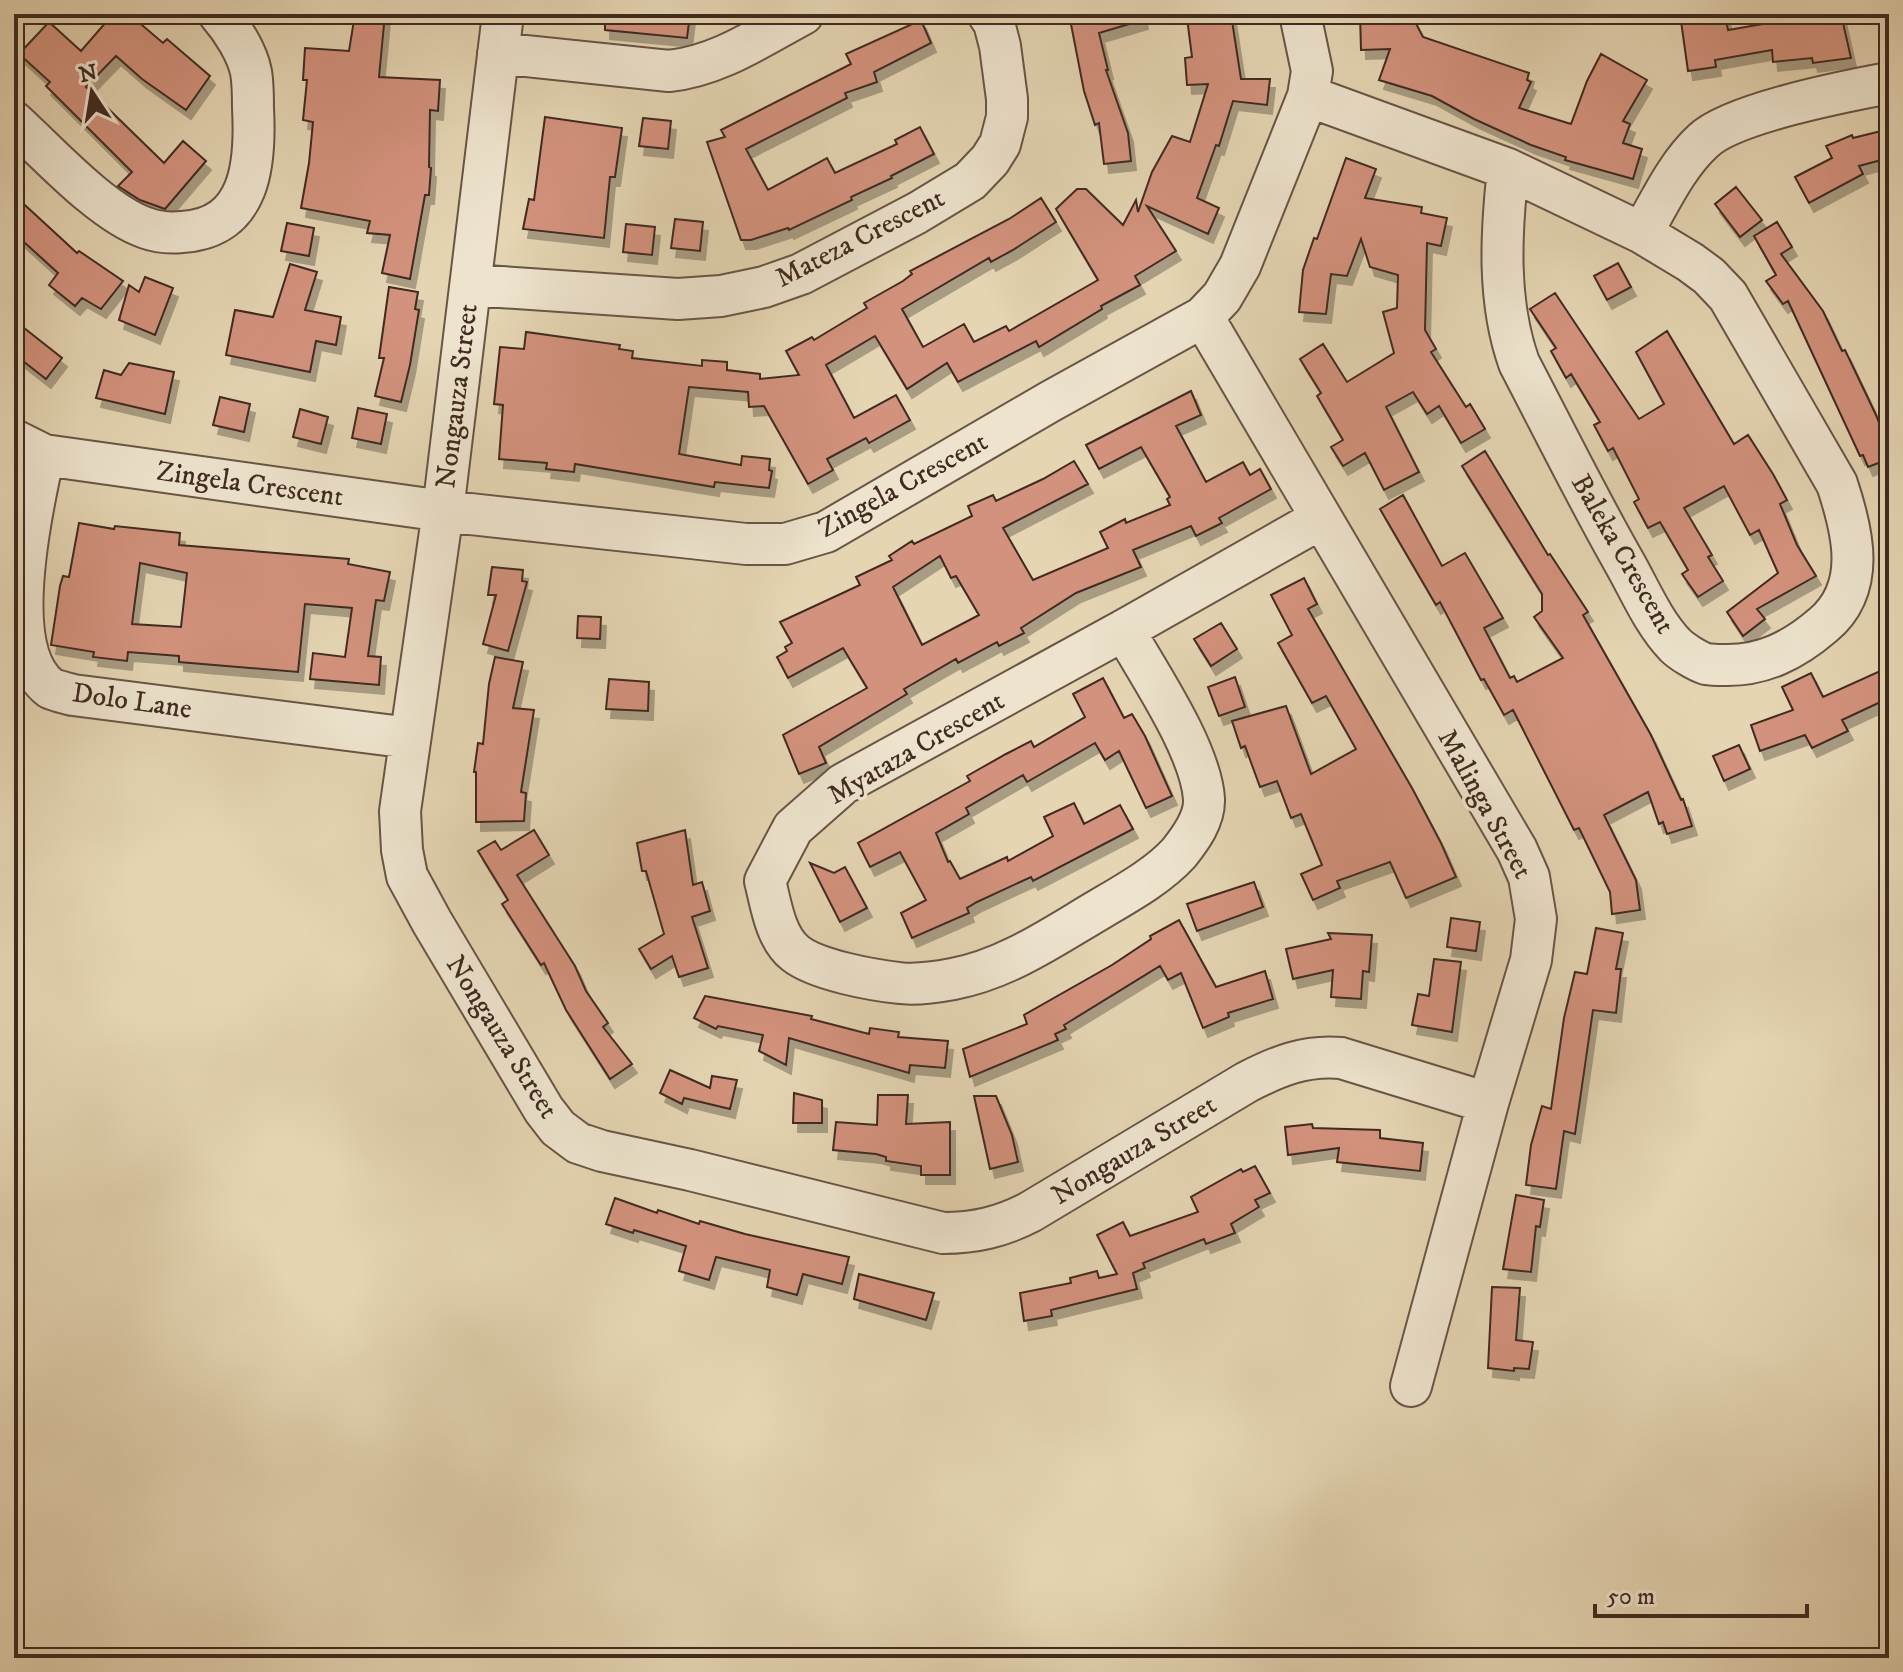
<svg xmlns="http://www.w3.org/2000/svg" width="1903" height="1672" viewBox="0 0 1903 1672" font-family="'IM FELL DW Pica',serif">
	<defs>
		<filter id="shadow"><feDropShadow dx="5" dy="9" stdDeviation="0" flood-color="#0004"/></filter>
	</defs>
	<rect width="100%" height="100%" fill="#e5d5b3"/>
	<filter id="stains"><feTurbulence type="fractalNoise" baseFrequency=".0025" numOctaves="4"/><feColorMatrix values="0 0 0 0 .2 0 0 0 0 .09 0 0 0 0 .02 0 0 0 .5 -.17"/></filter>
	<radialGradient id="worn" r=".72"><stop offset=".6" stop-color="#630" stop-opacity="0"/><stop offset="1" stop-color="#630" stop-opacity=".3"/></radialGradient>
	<path fill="#d3927d" stroke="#402a21" stroke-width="2" fill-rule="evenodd" filter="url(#shadow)" d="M113,14H129L163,43L167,39L210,76L186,110L142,79L116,56L86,87L164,163L183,141L206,161L165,209L140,200L118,186L132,172L46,86L50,82L19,54L49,22L81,51Z
		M355,14H385L379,77L440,80L438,111L430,110L429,167L431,168L429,195H425L410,279L382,273L390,235L367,233L370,221L301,208L309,163L313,122L303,120L307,80H303L305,48L349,51Z
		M605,14H690L687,38L605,30Z
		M1069,14H1142L1143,20L1099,33L1108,70H1106L1128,133L1131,161L1104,164L1099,123L1095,125L1084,91Z
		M1212,14H1231L1241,79H1270L1267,105L1233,101L1219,146L1216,145L1197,198L1219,208L1208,234L1147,206L1176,251L1135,276L1140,285L1101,306L1102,309L1039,347L1036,341L958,382L947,363L907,389L875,336L826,365L854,418L896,395L910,420L869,443L866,438L827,459L833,470L808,484L764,406L749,407L748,392L689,387L679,454L741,465L742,456L770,459L769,470L772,471L769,488L715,482L714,487L575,464L574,472L546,469L547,463L499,459L503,405L494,404L500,347L524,349L526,332L620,345L619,349L633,351L632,358L702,366V360L727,362V370L760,374V379L799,375L786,351L812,337L814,340L867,308L864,303L903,281L912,274L910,271L1009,219L1041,198L1056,222L1013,250L991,262L989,258L902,309L923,347L964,324L974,342L1006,326L1009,331L1098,280L1056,209L1077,189H1086L1123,225L1136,200L1138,212L1152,172L1172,136L1190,142L1208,84L1187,85L1185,58L1192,57L1187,18Z
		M1360,14H1411L1423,37L1529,73L1527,80L1531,82L1519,108L1571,124L1587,81L1601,54L1647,80L1623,121L1630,124L1623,143L1642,149L1633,179L1565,160L1566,157L1531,145L1474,119L1432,96L1379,80L1390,49L1361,50Z
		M1680,14H1725L1728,30L1820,14H1841L1851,58L1813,63L1812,58L1773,62L1772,50L1715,60L1716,67L1688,71Z
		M921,20L931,43L874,72L877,82L845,93L847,98L746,149L768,190L827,158L835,173L897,144L895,140L920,127L934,154L891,176L892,178L851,197L852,200L789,230L788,228L751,240H741L707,142L725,137L721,130L851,64L846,54Z
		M545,117L622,128L615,177H610L604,238L523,229L529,199L534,200Z
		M643,118L671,121L668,149L639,146Z
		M1889,129V158L1859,166L1863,174L1809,203L1795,177L1832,158L1826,146L1852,135L1853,138Z
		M1346,158L1376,169L1365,198L1422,207L1421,213L1447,218L1441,246L1427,243L1425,330L1436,349L1431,352L1466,407L1470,404L1485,429L1461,443L1439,406L1427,414L1413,392L1386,407L1419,472L1384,490L1365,453L1343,466L1331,447L1343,440L1317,396L1321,393L1300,359L1323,344L1347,382L1394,353L1383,312L1397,308L1398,275L1370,267L1361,239L1347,276L1331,274L1326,314L1299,312L1303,270L1314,238L1317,239Z
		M1736,187L1762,220L1740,237L1715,204Z
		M14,195L77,253L79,251L123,281L101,309L82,298L75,306L49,285L58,273L14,233Z
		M675,219L703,222L700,251L671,248Z
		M1777,222L1792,247L1781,254L1823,311L1842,351L1845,350L1876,415L1889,448V459L1868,467L1863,455L1860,456L1788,301L1783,304L1766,281L1776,275L1754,236Z
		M287,223L314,228L309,256L281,251Z
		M626,224L655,227L652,255L623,252Z
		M1618,263L1631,287L1607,300L1594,276Z
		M290,264L317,272L305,310L341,317L336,345L316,341L310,372L226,355L235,310L273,317Z
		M145,277L173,288L155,335L119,320L129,285L139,292Z
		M389,287L418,292L415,309L419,310L410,365L401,402L375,396L384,358H379Z
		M1555,293L1639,419L1664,404L1636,352L1667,331L1734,444L1748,435L1773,474L1787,500L1780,504L1797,545L1816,576L1757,609L1765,619L1743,636L1727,612L1778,573L1759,530L1750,535L1724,486L1684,508L1712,555L1708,557L1723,581L1698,597L1682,574L1688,570L1660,522L1648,528L1634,502L1639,499L1613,448L1608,451L1594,425L1600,422L1571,374L1566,378L1551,351L1556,348L1530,309Z
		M14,320L62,358L46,379L14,354Z
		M129,363L174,372L165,414L96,398L104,370L121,375Z
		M1191,391L1201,415L1176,426L1206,482L1243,462L1250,475L1260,469L1271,489L1219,518L1222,523L1196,536L1191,526L1133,550L1141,567L1076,593L1021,628L1024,633L999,646L997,642L958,663L956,659L904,689L907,694L819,747L826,763L799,774L783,735L867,688L843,648L788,678L777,657L787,651L785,647L792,643L780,622L860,585L856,577L892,560L889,556L912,541L914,544L972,516L968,506L993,495L996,501L1043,479L1074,461L1088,484L1003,528L1033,580L1108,548L1100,532L1125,519L1126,523L1170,505L1167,499L1170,497L1141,447L1099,469L1086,445ZM940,556L951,578L956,576L979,615L922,645L893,587Z
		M220,397L250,404L244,432L213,425Z
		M358,408L387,414L381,444L352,438Z
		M300,409L328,417L321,444L293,437Z
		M1485,451L1548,555L1550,554L1588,612L1583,615L1651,735L1681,800L1683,799L1692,826L1667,834L1663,822L1659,824L1648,792L1604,815L1636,880L1640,910L1612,914L1610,892L1579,828L1574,830L1513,710L1504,715L1484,679L1481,680L1440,602L1436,605L1380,509L1403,495L1442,566L1465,553L1503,618L1484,628L1510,678L1514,676L1517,682L1563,658L1534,617L1542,611V594L1462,466Z
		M79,523L114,529L115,526L180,533L179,545L349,559L348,564L390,572L384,601L376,600L368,656L381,657L379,685L310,679L313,653L345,657L352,608L305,604L298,672L179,662V656L128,652L127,661L93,657L94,652L51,645L60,586L63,576L69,577ZM140,563L187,573L181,627L132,624Z
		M492,567L523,570L522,581L527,582L508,651L483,644L496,595H488Z
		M1304,578L1317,604L1308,609L1412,788L1441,843L1456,877L1406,898L1390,862L1337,881L1340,888L1313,900L1301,874L1322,865L1301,814L1291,818L1277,781L1260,787L1245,746L1241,748L1232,721L1286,706L1311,774L1356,749L1326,696L1312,703L1278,643L1292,635L1271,595Z
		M578,616L601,617L600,639L577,638Z
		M1221,623L1237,649L1211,666L1194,639Z
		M495,657L523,662L513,708L534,710L521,792L526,793L524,821L476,822V772H474L478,743L483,744L489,684Z
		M1889,667V698L1842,720L1848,731L1812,748L1805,735L1760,751L1751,725L1793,710L1782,687L1811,673L1823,697Z
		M1235,677L1245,707L1219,716L1208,687Z
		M1103,678L1124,718L1132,714L1145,736L1172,796L1146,808L1119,751L1105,760L1095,743L1027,782L1023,775L966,808L969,814L936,833L948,862L950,861L960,879L1007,857L1008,861L1053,836L1044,817L1074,803L1084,824L1120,805L1133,829L1033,881L1031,877L977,902L967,908L969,913L912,938L901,913L926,900L900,852L870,867L858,843L970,781L967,776L1006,754L1031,741L1034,747L1085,717L1073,694Z
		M609,679L649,682L648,711L606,709Z
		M1739,745L1750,769L1724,781L1713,756Z
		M534,830L549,855L517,875L575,966L586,991L608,1023L603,1027L632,1064L610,1079L566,1010L544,963L541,965L502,904L508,900L478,851L495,841L501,850Z
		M685,830L693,885L702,882L710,911L692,917L708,968L679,977L672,956L651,969L639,949L664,934L646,871H642L637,843Z
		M810,863L834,873L845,867L867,908L840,922Z
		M1254,882L1263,907L1197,931L1187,904Z
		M1451,918L1480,922L1476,951L1447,947Z
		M1179,920L1216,987L1265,971L1273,999L1228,1013L1229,1017L1203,1028L1181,973L1168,980L1160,966L1064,1025L1066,1029L1055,1034L1058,1040L970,1077L963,1049L1027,1024L1024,1015L1112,965L1151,939L1150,936Z
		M1596,928L1623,933L1616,969H1621L1616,1013L1593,1010L1575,1134L1564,1131L1556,1189L1526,1185L1531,1145L1542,1106L1551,1109L1564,1018L1575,972L1587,974Z
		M1328,933L1372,935L1369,972L1363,971L1361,999L1331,997L1333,970L1293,979L1286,949L1331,939Z
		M1434,959L1461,962L1452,1032L1412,1025L1418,994L1429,996Z
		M705,996L812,1016L811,1019L869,1034L870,1028L899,1032L898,1037L948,1041L945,1068L910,1065L909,1073L789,1038L786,1065L759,1051L763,1035L718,1026L716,1029L694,1018Z
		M670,1070L710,1088L712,1076L737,1080L730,1109L684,1098L682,1104L660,1093Z
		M794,1093L822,1100V1123H793Z
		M878,1095H908L906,1124L950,1122V1175H921V1166L886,1161V1157L876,1154L833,1150L836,1122L877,1125Z
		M974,1096H996L1012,1135L1018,1162L990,1169Z
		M1312,1124L1313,1128L1380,1130V1138L1423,1143L1420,1171L1337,1162L1339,1148L1288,1155L1285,1127Z
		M1255,1166L1270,1193L1255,1200L1259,1207L1231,1224L1235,1233L1206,1244L1204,1239L1143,1263L1145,1268L1133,1273L1137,1289L1051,1310L1052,1316L1024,1321L1020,1293L1071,1283L1070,1278L1097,1271L1099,1278L1117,1274L1097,1235L1123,1222L1130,1236L1198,1212L1191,1197L1241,1169L1243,1172Z
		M1516,1195L1544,1200L1540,1227L1536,1226L1531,1272L1503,1269Z
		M615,1198L657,1213L658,1210L699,1224L700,1221L745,1234L849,1257L842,1284L803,1274L797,1295L767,1287L770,1270L716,1257L709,1280L679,1271L686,1246L634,1230L633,1233L606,1224Z
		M859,1274L934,1293L926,1320L854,1299Z
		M1492,1287L1520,1288L1516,1340L1533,1342L1529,1369L1514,1368V1371L1488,1368Z"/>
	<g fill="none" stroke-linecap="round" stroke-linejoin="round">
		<defs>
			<path id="minor" d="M503,14L443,511L400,811L402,850L407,876L432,922L544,1110L558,1128L578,1143L602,1151L690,1170L943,1233C975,1233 1001,1227 1030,1212L1247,1082C1278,1066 1305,1055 1341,1058L1488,1103
				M498,53L669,71C718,66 760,37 803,14
				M1308,96L1508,169L1642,233L1690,262L1709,276L1728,296L1837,484C1853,532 1867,588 1823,625C1794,650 1763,666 1724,665C1719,665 1712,665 1706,664C1697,661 1682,652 1675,645C1653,622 1640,590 1624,562C1587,497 1554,430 1519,363C1497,301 1501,233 1508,169
				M14,122C49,154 102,213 146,228C157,232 171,233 182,232C251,228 256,164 253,108C253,97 253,83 251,72C247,52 232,29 219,14
				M1642,233C1660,202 1676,166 1703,141C1732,113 1846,91 1889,83
				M471,285L678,299L721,296L764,287L801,274L917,213L970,181L990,160L1000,144L1007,117V99L1000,46L994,23L988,14
				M1203,317L1517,850L1529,877L1536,919L1531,960L1488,1103L1411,1386
				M14,440L44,455L443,511L746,544H785L826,532L1051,401L1203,317L1222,297L1240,266L1308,96L1312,71L1300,14
				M44,455C31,512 0,649 50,688C56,691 66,693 73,695L410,738
				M1124,630C1149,674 1201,750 1204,799C1205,819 1191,838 1179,853C1158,876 1127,893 1100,909C1054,936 1007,969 953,979C937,982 915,985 899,983C872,980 816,970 795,953C775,937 771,904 765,881L793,828L843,784L1124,630L1320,519"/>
		</defs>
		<use href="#minor" stroke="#695546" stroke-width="44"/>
		<use href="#minor" stroke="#eee4ce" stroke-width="40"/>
	</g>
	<g text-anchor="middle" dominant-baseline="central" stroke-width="7" stroke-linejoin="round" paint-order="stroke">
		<g font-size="28" fill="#402a21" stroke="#eee4ce">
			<text transform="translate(860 238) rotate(-27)">Mateza Crescent</text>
			<text transform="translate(457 396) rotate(-83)">Nongauza Street</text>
			<text transform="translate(250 484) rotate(8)">Zingela Crescent</text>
			<text transform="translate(903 485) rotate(-29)">Zingela Crescent</text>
			<text transform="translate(1623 554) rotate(60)">Baleka Crescent</text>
			<text transform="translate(132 701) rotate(8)">Dolo Lane</text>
			<text transform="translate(916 748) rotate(-30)">Myataza Crescent</text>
			<text transform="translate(1485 804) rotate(61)">Malinga Street</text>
			<text transform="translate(502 1037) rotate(58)">Nongauza Street</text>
			<text transform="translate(1134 1150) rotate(-31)">Nongauza Street</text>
		</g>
	</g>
	<rect width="1903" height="1672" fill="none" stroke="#e5d5b3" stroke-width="48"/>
	<rect x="16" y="16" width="1871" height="1640" fill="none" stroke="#402a21" stroke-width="4"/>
	<rect x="24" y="24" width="1855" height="1624" fill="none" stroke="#402a21" stroke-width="2"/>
	<g transform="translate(92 92) rotate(348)" stroke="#eee4ce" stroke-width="6" paint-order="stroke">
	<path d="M0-6L14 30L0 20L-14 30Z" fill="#402a21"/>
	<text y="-12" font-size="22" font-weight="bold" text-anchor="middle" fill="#402a21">N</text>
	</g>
	<path d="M1595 1604v12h212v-12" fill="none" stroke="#402a21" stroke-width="4"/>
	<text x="1607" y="1604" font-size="24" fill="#402a21" stroke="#eee4ce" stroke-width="6" paint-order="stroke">50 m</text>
	<rect width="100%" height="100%" filter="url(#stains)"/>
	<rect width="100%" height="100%" fill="url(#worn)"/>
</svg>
